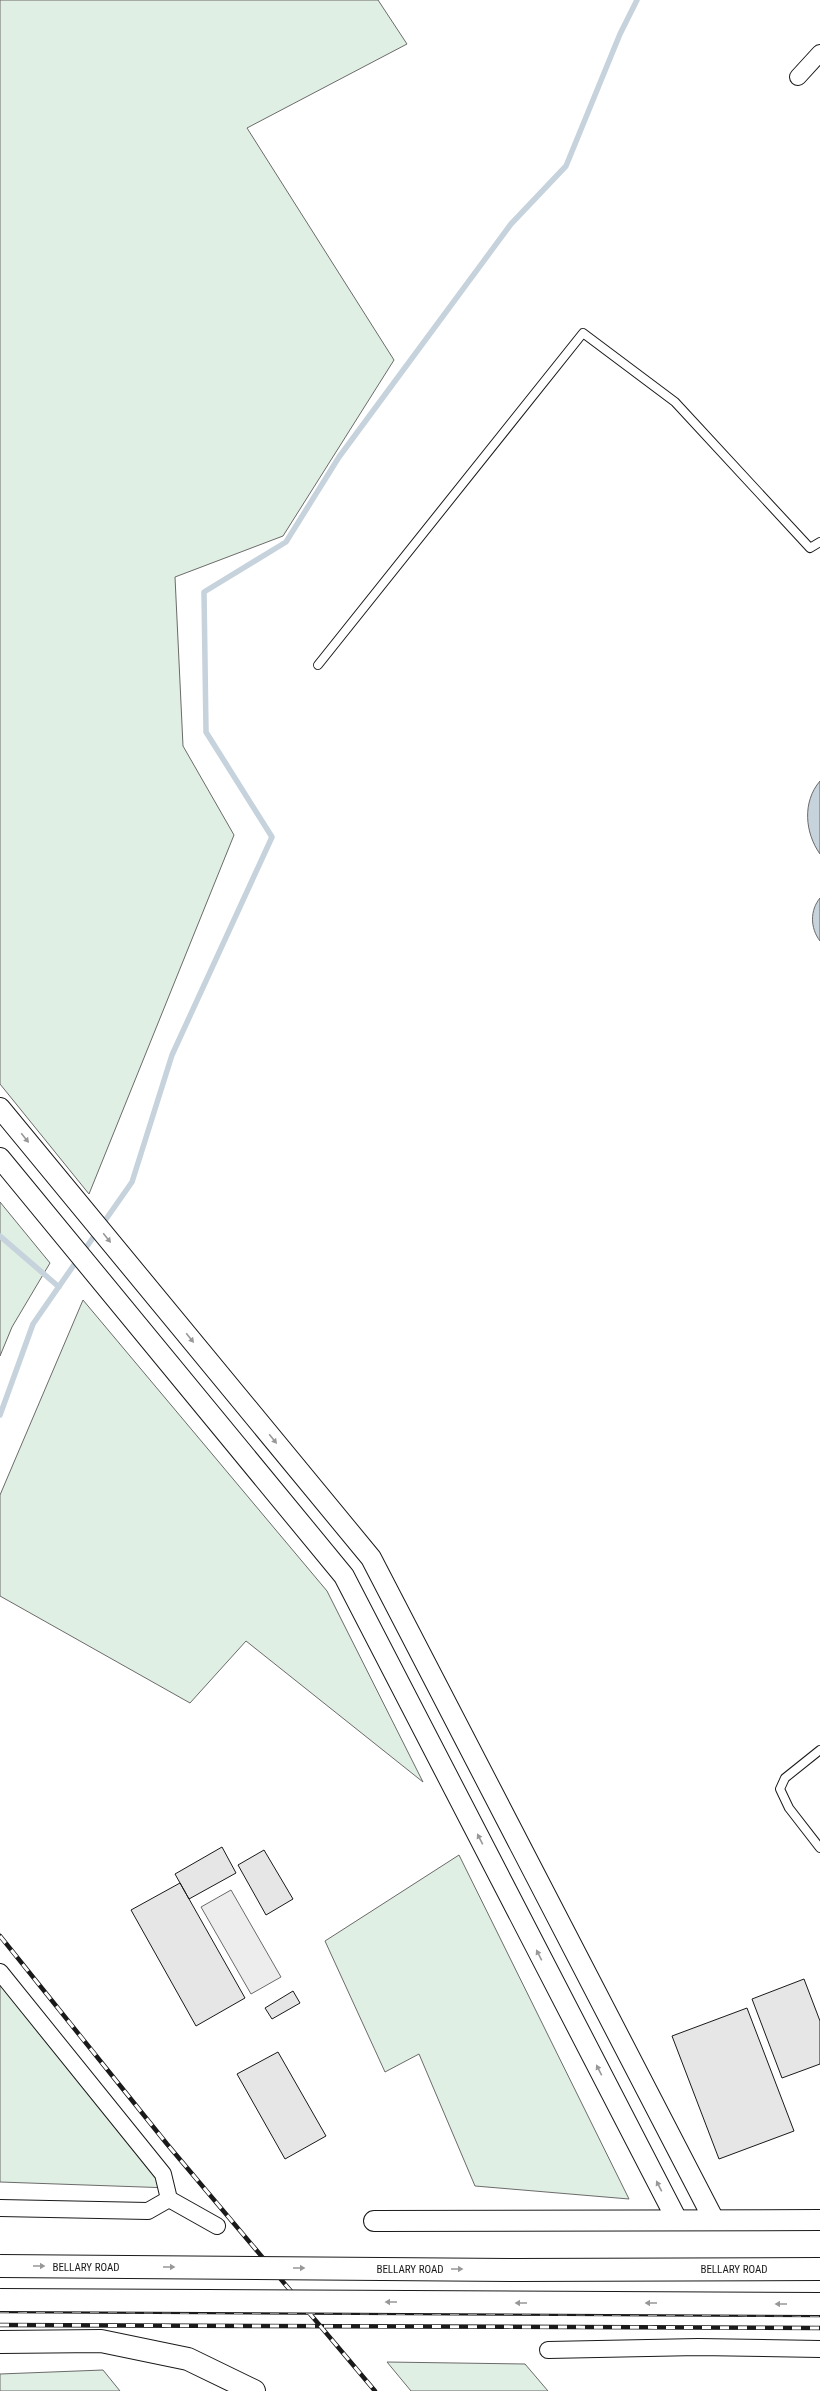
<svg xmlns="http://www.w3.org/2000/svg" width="820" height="2391" viewBox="0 0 820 2391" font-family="'Roboto Condensed',sans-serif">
	<rect width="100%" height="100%" fill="#fff"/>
	<path fill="#e0efe3" stroke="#6a6a6a" d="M0,0H378L407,44L247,128L394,360L283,536L175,577L183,746L234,835L89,1194L0,1084Z
		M0,1202L50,1263L12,1327L0,1356Z
		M83,1300L327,1591L423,1782L246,1641L190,1703L0,1596V1495Z
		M459,1855L629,2199L475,2186L419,2054L385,2072L325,1941Z
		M0,1982L171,2188L0,2182Z
		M387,2362L525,2364L548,2391H411Z
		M103,2370L120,2391H0V2374Z"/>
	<path fill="#ededed" stroke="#6a6a6a" d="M231,1890L281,1977L251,1994L201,1907Z"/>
	<path fill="#c6d2dc" stroke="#6a6a6a" d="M820,781V854C805,833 802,802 820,781Z
		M820,898V941C810,928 810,910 820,898Z"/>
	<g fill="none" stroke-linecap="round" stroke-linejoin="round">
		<path stroke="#c6d2dc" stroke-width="5.5" d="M0,1236L59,1287
			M83,1252L132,1182L172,1055L272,837L206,732L204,592L286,542L339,457L511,224L566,166L620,34L637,0
			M0,1415L33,1324L78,1259"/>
	</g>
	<path fill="#e6e6e6" stroke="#1a1a1a" d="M222,1847L236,1873L189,1899L175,1874Z
		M264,1850L293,1899L266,1915L238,1865Z
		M180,1883L245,1998L196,2026L131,1910Z
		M804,1979L820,2021V2064L782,2078L752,1999Z
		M293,1991L300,2003L272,2019L265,2008Z
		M747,2008L794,2131L719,2159L672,2036Z
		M278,2052L326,2136L285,2159L237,2074Z"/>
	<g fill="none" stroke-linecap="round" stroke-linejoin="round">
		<defs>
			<path id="service" d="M318,665L583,333L675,402L810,548L820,542
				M820,1750L785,1778L780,1789L789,1808L820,1848"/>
			<path id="minor" d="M798,77L820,53
				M0,1972L163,2174L169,2199L148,2211L0,2208
				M169,2199L217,2226
				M548,2350L698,2347L820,2349"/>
			<path id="tertiary" d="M0,1108L371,1558L714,2220
				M0,1158L344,1576L677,2220
				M374,2221L820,2220"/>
			<path id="secondary" d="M0,2342L101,2341L188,2359L254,2391"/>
		</defs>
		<use href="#service" stroke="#1a1a1a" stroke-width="10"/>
		<use href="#minor" stroke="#1a1a1a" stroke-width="18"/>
		<use href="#tertiary" stroke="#1a1a1a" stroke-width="22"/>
		<use href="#secondary" stroke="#1a1a1a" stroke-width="24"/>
		<use href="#service" stroke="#fff" stroke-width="8"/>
		<use href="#minor" stroke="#fff" stroke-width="16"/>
		<use href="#tertiary" stroke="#fff" stroke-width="20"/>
		<use href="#secondary" stroke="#fff" stroke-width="22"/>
		<defs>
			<path id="rail" d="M0,1936L167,2144L375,2391
				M0,2311L820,2315
				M0,2325L820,2328"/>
		</defs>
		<use href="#rail" stroke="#1a1a1a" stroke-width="4.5"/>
		<use href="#rail" stroke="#fff" stroke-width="3" stroke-dasharray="9" stroke-linecap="butt"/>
		<defs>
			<path id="trunk-bridge" d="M0,2266L515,2270L820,2269
				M0,2300L820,2304"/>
		</defs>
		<use href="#trunk-bridge" stroke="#1a1a1a" stroke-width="24" stroke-linecap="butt"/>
		<use href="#trunk-bridge" stroke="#fff" stroke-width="22"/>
	</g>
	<defs><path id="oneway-solid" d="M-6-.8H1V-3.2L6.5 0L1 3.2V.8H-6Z"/></defs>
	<g fill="#989898">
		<use href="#oneway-solid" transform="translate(25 1138) rotate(51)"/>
		<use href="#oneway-solid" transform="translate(107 1238) rotate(51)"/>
		<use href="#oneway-solid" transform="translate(190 1338) rotate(51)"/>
		<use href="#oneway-solid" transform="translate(273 1439) rotate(51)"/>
		<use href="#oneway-solid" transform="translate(480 1839) rotate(-117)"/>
		<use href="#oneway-solid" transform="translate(539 1955) rotate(-117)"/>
		<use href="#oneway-solid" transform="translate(599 2070) rotate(-117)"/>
		<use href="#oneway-solid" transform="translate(659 2186) rotate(-117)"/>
		<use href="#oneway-solid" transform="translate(39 2266)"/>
		<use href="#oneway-solid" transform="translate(169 2267)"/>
		<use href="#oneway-solid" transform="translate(299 2268)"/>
		<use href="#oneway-solid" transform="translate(457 2269)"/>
		<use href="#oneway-solid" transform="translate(391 2302) rotate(-180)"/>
		<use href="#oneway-solid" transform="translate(521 2303) rotate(-180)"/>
		<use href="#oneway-solid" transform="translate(651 2303) rotate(-180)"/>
		<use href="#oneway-solid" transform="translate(781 2304) rotate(-180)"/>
	</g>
	<g text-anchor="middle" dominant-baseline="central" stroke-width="3" stroke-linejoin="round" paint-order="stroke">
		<g font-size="11" fill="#1a1a1a" stroke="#fff">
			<text x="86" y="2267">BELLARY ROAD</text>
			<text x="410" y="2269">BELLARY ROAD</text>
			<text x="734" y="2269">BELLARY ROAD</text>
		</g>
	</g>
</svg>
